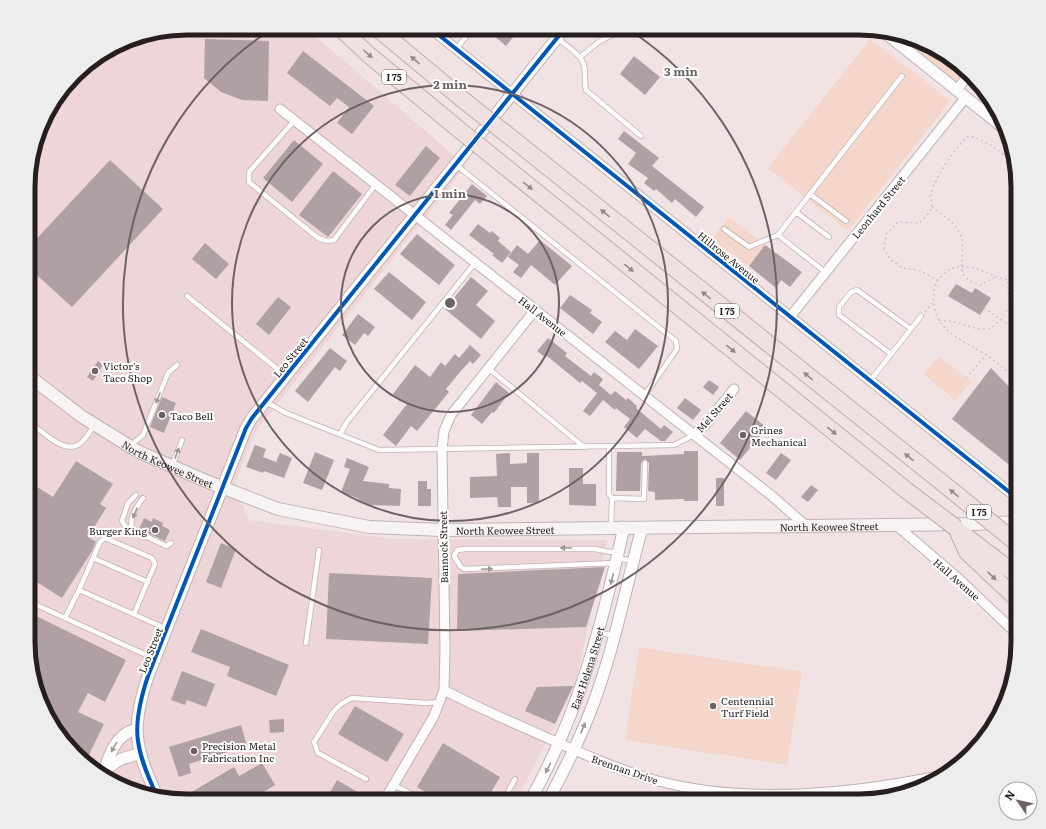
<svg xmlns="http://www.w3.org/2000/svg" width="1046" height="829" viewBox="0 0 1046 829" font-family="Literata,serif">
	<rect width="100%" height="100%" fill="#f1e3e4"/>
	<path fill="#eed5d7" d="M187,28H306L466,166L256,431L235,482L248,520L395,539L607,540L575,686L516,801H177L126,789L82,761L44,713L28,653L29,166L49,108L82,67L136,37Z"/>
	<path fill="#f5d6cb" d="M883,31L920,40L964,68L969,74L957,90Z
		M870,39L950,101L848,231L768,168Z
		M729,217L765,245L749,266L712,239Z
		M939,356L971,382L955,400L923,374Z
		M639,647L802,672L787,765L625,740Z"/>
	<path fill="#afa0a4" d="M485,28H507L515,35L506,46Z
		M205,39L269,41L268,101L242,100L221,92L204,78Z
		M303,51L374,106L352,134L337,123L349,107L337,98L330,106L287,73Z
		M634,56L660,77L645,95L620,74Z
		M624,131L659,158L652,166L704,207L696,217L675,199L672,203L656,189L654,191L644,183L648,178L628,164L636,153L618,139Z
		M294,140L323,164L292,202L263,178Z
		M426,146L440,158L410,196L395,185Z
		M110,160L163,209L72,307L29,268V247Z
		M333,171L362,194L328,237L299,215Z
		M472,184L487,196L480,204L475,200L451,230L445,225L453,215L449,213Z
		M478,224L490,233L492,231L500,238L498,241L511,252L502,263L492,255L494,254L469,235Z
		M417,234L455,265L439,285L400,254Z
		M540,240L572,266L555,285L531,265L521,278L513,272L519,265L508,257L517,245L528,254Z
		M205,243L229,264L216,279L192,259Z
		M765,245L802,272L790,287L781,280L776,288L749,266Z
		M389,272L426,302L412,320L374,289Z
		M471,277L488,291L476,305L495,321L481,339L445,309Z
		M956,284L972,293L975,288L991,298L980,315L948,296Z
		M570,295L592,310L590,313L602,322L593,334L560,308Z
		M278,297L291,307L269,335L256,324Z
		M358,314L375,327L368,336L364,333L355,345L342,335Z
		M635,329L658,346L639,369L605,342L615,331L627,340Z
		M548,338L567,353L565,356L591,376L594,372L603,379L599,385L611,395L615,391L626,400L628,398L637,406L636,408L661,429L664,425L673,432L665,441H661L645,429L637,438L624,427L630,419L616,408L615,410L603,400L590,416L583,411L597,393L582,381L580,383L547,356L546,358L537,351Z
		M470,345L481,355L473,364L470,361L460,372L446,389L449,392L417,431L411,426L396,446L383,435L407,404L393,394L415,365L430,377L441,362L445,366L455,354L459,358Z
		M330,348L347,361L340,371L335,367L308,402L295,391Z
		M98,361L103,365L93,381L87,377Z
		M991,368L1011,389L1018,393V472L952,419Z
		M709,380L719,387L713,395L703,387Z
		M496,382L509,393L494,413L492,412L482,424L471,415Z
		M162,397L176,403L164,433L150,427Z
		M685,398L701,410L693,420L677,408Z
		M746,411L767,428L740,460L720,443Z
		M255,445L266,449L263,457L276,462L280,453L292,458L284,478L264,471L263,473L246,467Z
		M684,451H698V501H684V499L655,500V492L648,491L649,463L645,459L641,463L640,491H616L617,452H642V456L684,454Z
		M315,452L334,460L322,490L303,483Z
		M510,453V464L527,463V453H539V503H527V487H511V507H498L497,497L470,498V477L497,476L496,454Z
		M781,453L791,460L776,480L766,473Z
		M347,458L369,467L363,481L389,484V488L401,489L400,506L370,505L358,502L359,499L341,492L350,469L344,467Z
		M76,461L113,484L100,504L106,508L88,537L96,542L92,551L62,598L29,577V482L53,497Z
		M569,468H583V484H596V506L569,505Z
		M716,478H724V506H716Z
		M418,481H427V489H431V506H418Z
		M811,485L818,490L808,502L801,497Z
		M144,518L152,522L153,518L163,523L162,526L170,530L165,541L139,529Z
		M221,543L236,549L221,588L206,582Z
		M605,567L586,627L457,631L458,574Z
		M329,573L432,578L428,644L326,639Z
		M28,612L126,660L105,702L88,693L78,712L104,724L85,763L44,713L28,653Z
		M201,629L289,665L276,696L227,676L230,667L191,652Z
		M182,671L215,684L206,707L187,700L185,705L171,700Z
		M573,686L555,724L525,711L537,687Z
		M355,706L404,734L387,762L338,734Z
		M284,719V732L270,733L269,720Z
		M241,725L247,746L189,764L191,773L179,777L169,747Z
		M443,743L500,777L486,801H440L417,787Z
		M262,763L275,785L249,801H195L190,793L234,767L239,776Z
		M337,780L373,801H332L327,798Z"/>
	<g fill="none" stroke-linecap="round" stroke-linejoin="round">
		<defs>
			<path id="service" d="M557,38C565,45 581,54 584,65C586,73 584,82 586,90L641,136
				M456,49L473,28
				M580,57L600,41L627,28
				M294,121L249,172V182L318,238L327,241L334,240L376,184
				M455,164L676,341L677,349L644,396
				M810,194L846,221
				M796,212L829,237
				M724,229L749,247L778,235
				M825,272L778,235L902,76
				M187,296L285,375
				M891,354L839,315V307L851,292L857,290L911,329
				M488,368L584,447
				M870,381L921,316
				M266,402L286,413L379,450L674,445L694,435
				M29,422C41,430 62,453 78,445C85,441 90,432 94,425
				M340,434L347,422L475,263
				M131,445L143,435L168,373L177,365
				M609,446V494L612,498
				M172,466L182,440
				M136,495L128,503L122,521L125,526L166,546L171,543
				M611,527L612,498L644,499L645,463
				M132,529C129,517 136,508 143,498
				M454,556L460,566L464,569L616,563
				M454,556L457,550L465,549H595L610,552H618
				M93,558L148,582
				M617,558L633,561
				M79,590L100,542L105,538L152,558L155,564L134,614
				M28,601L65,618L79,590L167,629
				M65,618L155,659
				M598,632L614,636
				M306,643L319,550
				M366,779L318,753L314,742L333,712L341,704L352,698L426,703L440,702
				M394,785L425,801
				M503,801L515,779"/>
			<path id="minor" d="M430,28L1018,499
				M957,90L969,74
				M280,109L772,496L805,525
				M790,317L966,97
				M694,435L706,424L734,389
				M895,524L959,579L1018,635
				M444,690C476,707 509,721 543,736C581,753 618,770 658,781C746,804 851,794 938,776
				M384,801L434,716L444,690L445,649L442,450L444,431L451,415L535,310"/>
			<g id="tertiary">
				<path d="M883,31L1004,128"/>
				<path d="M105,773C114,760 125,757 140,754"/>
				<path d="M103,775C109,755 115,735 136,729"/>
				<path d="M157,796C134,747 131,727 148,676L246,428L252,418L565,28"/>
				<path id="s1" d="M530,801C579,713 602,625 624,527"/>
				<path d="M548,801C563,773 577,745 589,715C613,655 625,590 642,528"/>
			</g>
			<g id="secondary">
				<path id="s2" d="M29,376L81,416L139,452L206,481L278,509L369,527L443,530L974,524L1018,522"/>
			</g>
			<path id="motorway" d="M340,28L369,55L451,123
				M377,28L467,103
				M514,140L940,481
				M498,161L906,490
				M956,528L967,552L1018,600
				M959,531L1018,576"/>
		</defs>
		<use href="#service" stroke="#beb3b4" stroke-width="6"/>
		<use href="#minor" stroke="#beb3b4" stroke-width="11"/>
		<use href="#tertiary" stroke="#beb3b4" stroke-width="13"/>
		<use href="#secondary" stroke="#beb3b4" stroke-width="14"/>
		<use href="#motorway" stroke="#beadab" stroke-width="18"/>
		<path stroke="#cac4c5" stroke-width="1.5" stroke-dasharray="2 3" stroke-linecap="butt" d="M932,207C943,215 956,223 961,236C968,257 949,277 981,285L995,277
			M938,281L921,271L903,268L891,260L884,249L886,234L898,222L919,223C923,219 930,213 932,207C932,203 930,198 931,194C935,178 956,145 969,136C988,141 998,150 1012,162
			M1008,282L1009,306
			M984,308L1018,331
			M925,312L932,303
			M939,320C944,321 950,321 955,322C968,325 984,335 996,324C1005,316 1007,307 1018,299
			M966,378L986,355
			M1018,380C1008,372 997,362 986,355C959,338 929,329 934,290C935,281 945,271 953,268C976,261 996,282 1018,281
			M1014,391L1018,387"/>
		<use href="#service" stroke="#fdfbfb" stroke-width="4.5"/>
		<use href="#minor" stroke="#fdfbfb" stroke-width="9"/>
		<use href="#tertiary" stroke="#fdfbfb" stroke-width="11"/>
		<use href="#secondary" stroke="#f8f3f3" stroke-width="12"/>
		<use href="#motorway" stroke="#eee1e0" stroke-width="16"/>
		<defs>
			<path id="motorway-bridge" d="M467,103L514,140
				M451,123L498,161
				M940,481L1018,544
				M906,490L956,528"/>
		</defs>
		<use href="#motorway-bridge" stroke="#beadab" stroke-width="18" stroke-linecap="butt"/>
		<use href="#motorway-bridge" stroke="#eee1e0" stroke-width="16"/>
		<defs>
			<path id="cycleway" d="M430,28L1018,499
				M157,796C134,747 131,727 148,676L246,428L252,418L565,28"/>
		</defs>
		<use href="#cycleway" stroke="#fff" stroke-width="6"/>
		<use href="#cycleway" stroke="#0057b8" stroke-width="4"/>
	</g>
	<defs><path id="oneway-solid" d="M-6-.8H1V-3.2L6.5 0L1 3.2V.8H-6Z"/></defs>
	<g fill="#948989">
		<use href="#oneway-solid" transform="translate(368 54) rotate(42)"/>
		<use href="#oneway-solid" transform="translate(415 60) rotate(-140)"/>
		<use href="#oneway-solid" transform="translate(528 186) rotate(39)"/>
		<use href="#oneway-solid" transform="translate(605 213) rotate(-141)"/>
		<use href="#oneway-solid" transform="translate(629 268) rotate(39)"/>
		<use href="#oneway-solid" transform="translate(706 295) rotate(-141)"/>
		<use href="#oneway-solid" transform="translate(731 349) rotate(39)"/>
		<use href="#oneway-solid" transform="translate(808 376) rotate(-141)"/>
		<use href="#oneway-solid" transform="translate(832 431) rotate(39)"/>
		<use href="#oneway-solid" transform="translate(909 457) rotate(-141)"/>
		<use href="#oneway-solid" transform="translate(954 493) rotate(-141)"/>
		<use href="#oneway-solid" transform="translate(992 576) rotate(44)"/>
	</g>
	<g fill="#9d9898">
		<use href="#oneway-solid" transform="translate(158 398) rotate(112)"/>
		<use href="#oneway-solid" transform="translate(177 453) rotate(-70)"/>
		<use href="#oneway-solid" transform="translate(135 513) rotate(113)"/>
		<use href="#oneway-solid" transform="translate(566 548) rotate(-180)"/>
		<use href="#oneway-solid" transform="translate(487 569) rotate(-2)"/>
		<use href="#oneway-solid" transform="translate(612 579) rotate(104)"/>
		<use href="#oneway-solid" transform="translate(583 728) rotate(-67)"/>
		<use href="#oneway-solid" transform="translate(114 747) rotate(120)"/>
		<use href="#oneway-solid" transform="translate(548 768) rotate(117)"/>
	</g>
	<g fill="none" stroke="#6e6364" stroke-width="2">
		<circle cx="450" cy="303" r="109"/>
		<circle cx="450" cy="303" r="218"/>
		<path d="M628 29A327 327 0 1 1 272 29"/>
	</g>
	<g fill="#6e6364" stroke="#fff" stroke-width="1.5">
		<circle cx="95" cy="371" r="4"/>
		<circle cx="162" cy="415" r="4"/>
		<circle cx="743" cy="435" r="4"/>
		<circle cx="155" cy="530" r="4"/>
		<circle cx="713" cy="706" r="4"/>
		<circle cx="194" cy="751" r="4"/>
	</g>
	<g text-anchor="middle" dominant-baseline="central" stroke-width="4" stroke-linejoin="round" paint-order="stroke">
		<g fill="#fff" stroke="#686262" stroke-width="1">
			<rect x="382" y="70" width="24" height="14" rx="3"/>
			<rect x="715" y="304" width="24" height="14" rx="3"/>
			<rect x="967" y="505" width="24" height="14" rx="3"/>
		</g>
		<g font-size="9" font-weight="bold" fill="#271e1f">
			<text x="394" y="77">I 75</text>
			<text x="727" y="311">I 75</text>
			<text x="979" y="512">I 75</text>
		</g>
		<g font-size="10" fill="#271e1f" stroke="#fff">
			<text transform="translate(878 207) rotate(-51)">Leonhard Street</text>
			<text transform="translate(729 257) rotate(39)">Hillrose Avenue</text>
			<text transform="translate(543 316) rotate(38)">Hall Avenue</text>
			<text transform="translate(290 357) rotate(-51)">Leo Street</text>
			<text transform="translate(714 412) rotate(-49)">Mel Street</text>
			<text stroke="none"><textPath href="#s2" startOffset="165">North Keowee Street</textPath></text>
			<text stroke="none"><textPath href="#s2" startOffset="837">North Keowee Street</textPath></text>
			<text stroke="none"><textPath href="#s2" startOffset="513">North Keowee Street</textPath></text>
			<text transform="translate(443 547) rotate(-91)">Bannock Street</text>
			<text transform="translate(957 579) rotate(41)">Hall Avenue</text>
			<text transform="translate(150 650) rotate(-68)">Leo Street</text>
			<text stroke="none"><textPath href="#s1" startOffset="145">East Helena Street</textPath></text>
			<text transform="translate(625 769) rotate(19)">Brennan Drive</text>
		</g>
		<g font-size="10" fill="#271e1f" stroke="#fff" text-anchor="start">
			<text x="103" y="365">Victor's<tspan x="103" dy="12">Taco Shop</tspan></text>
			<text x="170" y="415">Taco Bell</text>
			<text x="751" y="429">Grines<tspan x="751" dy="12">Mechanical</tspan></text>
			<text x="147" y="530" text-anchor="end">Burger King</text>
			<text x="721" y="700">Centennial<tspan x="721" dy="12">Turf Field</tspan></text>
			<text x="202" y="745">Precision Metal<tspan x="202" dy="12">Fabrication Inc</tspan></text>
		</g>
	</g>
	<path d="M0 0H1046V829H0ZM187 35H859A152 152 0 0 1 1011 187V642A152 152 0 0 1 859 794H187A152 152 0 0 1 35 642V187A152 152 0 0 1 187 35Z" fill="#eeeded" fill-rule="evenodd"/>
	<path fill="none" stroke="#271e1f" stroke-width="5" d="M187 35H859A152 152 0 0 1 1011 187V642A152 152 0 0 1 859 794H187A152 152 0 0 1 35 642V187A152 152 0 0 1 187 35Z"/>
	<circle cx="450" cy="303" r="6" fill="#6e6364" stroke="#fff" stroke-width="2"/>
	<g font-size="12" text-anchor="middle" font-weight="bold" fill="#6e6364" stroke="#fff" stroke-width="4" stroke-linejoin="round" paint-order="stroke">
		<text x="681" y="76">3 min</text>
		<text x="450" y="89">2 min</text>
		<text x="450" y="198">1 min</text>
	</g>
	<g transform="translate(1018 801) rotate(304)"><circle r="19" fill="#ffffff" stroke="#a9a5a5"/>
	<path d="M0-3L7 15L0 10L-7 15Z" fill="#6e6364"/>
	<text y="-6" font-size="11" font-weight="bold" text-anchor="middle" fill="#271e1f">N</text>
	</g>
</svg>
